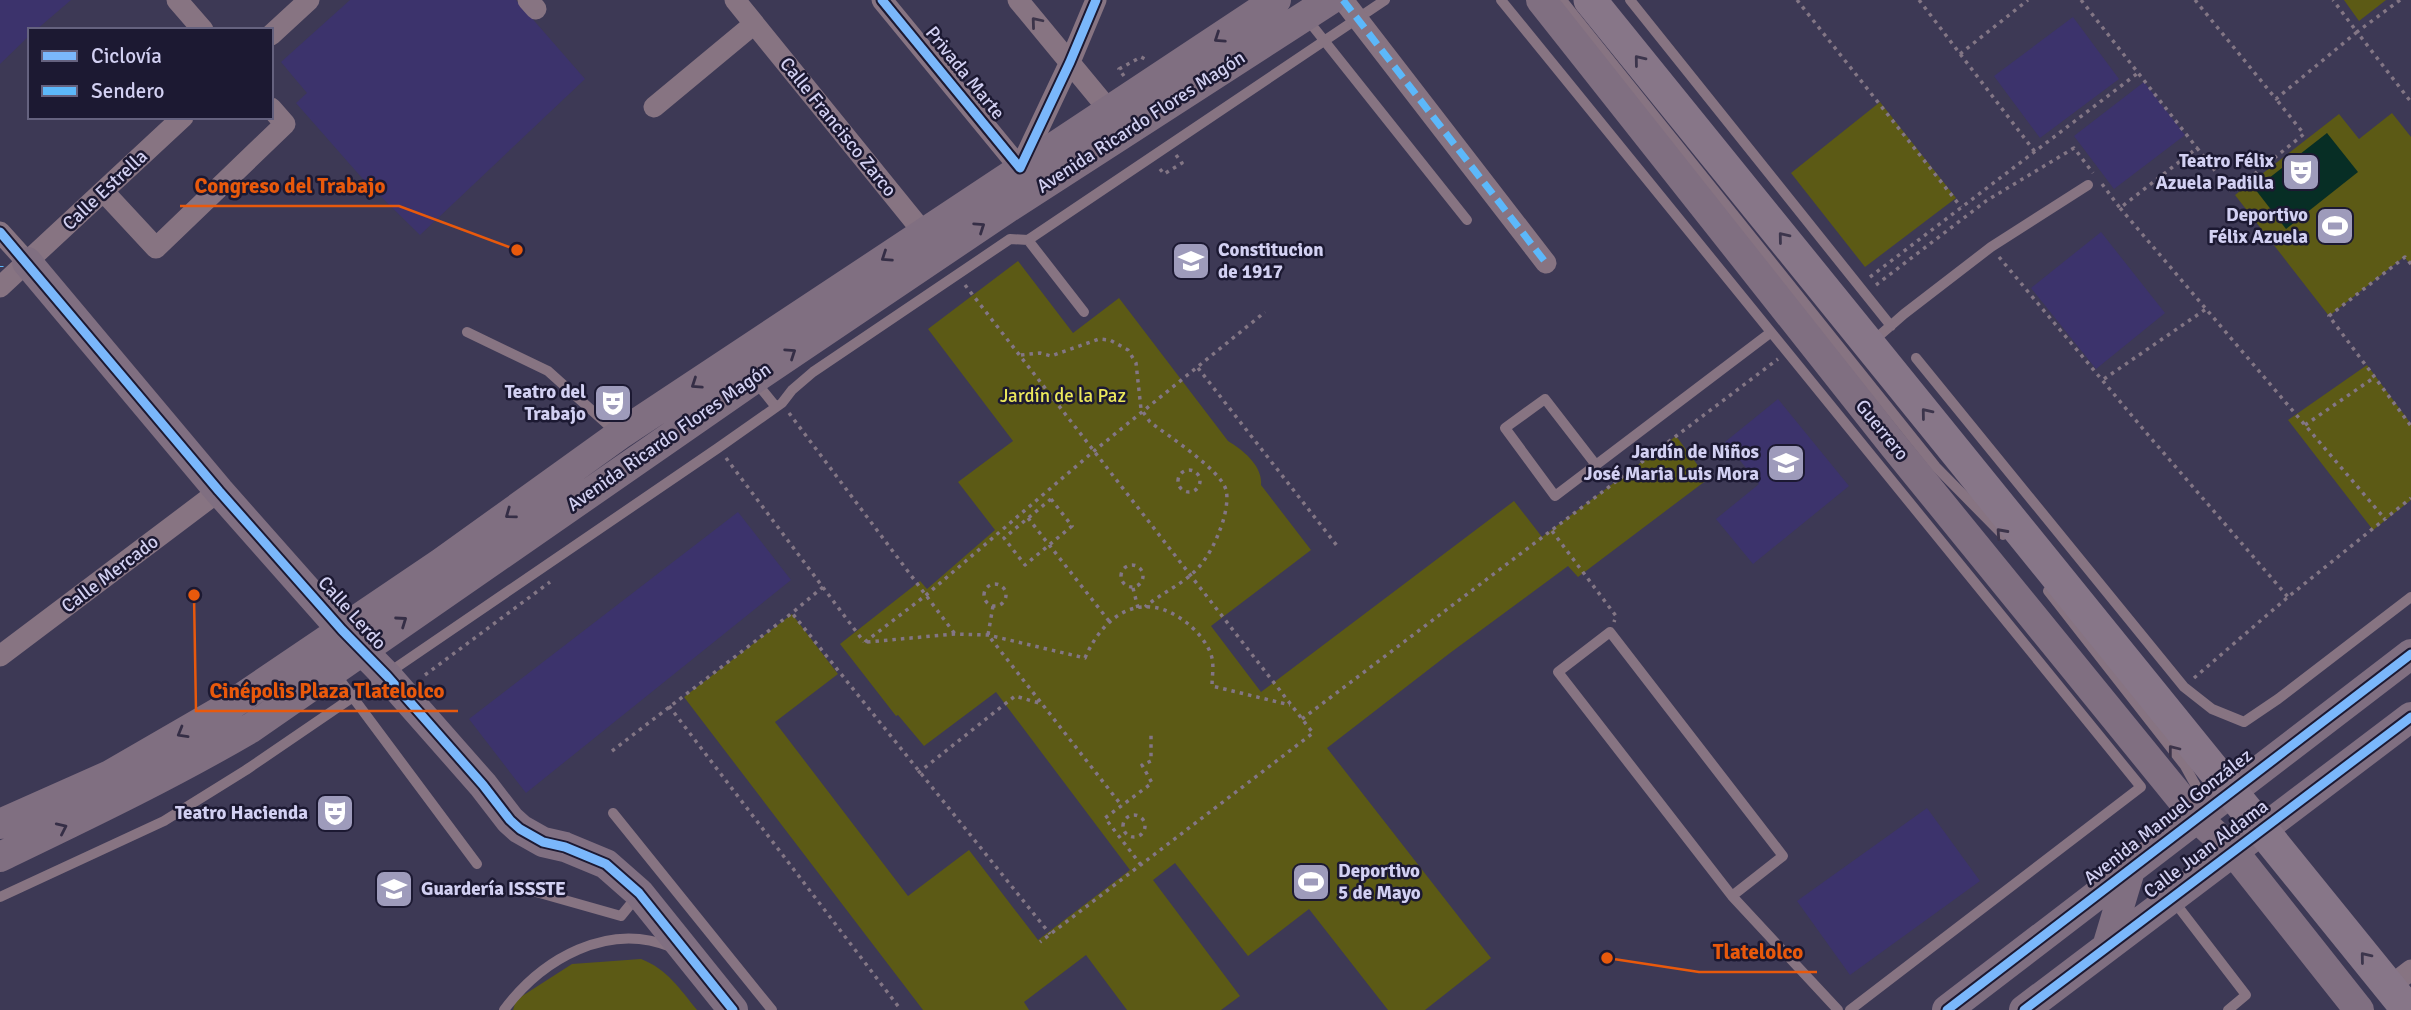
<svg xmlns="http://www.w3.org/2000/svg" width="2411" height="1010" viewBox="0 0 2411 1010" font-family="Signika,sans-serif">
	<rect width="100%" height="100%" fill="#3d3955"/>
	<path fill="#3c336c" d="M0,0H71L36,30H30V35L0,64Z
		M350,0H516L585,79L420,235L362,178L296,103L307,93L281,62Z
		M2073,17L2119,79L2040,138L1994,76Z
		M2144,82L2185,135L2114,189L2074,136Z
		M2101,232L2165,313L2096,369L2031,288Z
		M1778,399L1849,486L1753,564L1716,519L1759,484L1725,442Z
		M738,512L791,580L526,793L469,719Z
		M1927,808L1980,881L1850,975L1797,901Z"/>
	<path fill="#5c5a15" d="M2344,0H2386L2359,21Z
		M1880,102L1956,198L1865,267L1791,173Z
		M2392,113L2411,137V265L2404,257L2329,316L2235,195L2339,114L2359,139Z
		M1018,261L1073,333L1119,298L1228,441C1243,450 1263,466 1261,485L1311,550L1211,626L1261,692L1514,501L1542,537L1676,436L1708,479L1578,577L1568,566L1450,653L1327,748L1491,958L1425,1010H1388L1309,909L1248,956L1175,863L1153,880L1240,996L1221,1010H1127L1086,955L1024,1002L1029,1010H923L684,697L792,614L838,674L775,722L908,896L969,850L1038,940L1130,870L996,692L924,746L898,715L896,716L840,644L920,581L927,589L995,530L958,482L1013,441L928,329Z
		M2367,365L2411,424V500L2373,530L2288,420Z
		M641,959C667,969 680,989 697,1010H513L516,1000L572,964Z"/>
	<path fill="#072e25" d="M2327,133L2358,172L2286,229L2255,189Z"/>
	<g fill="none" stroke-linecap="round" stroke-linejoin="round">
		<path stroke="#837685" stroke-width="3.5" stroke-dasharray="3.5 5" stroke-linecap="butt" d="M1797,0L1961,207
			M1919,0L2035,152
			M2081,0L2197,148
			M2195,0L2276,99L2357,32L2333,0
			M2400,0L2357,32L2411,102
			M1960,54L2028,0
			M1124,76L1119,69L1141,57L1145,59
			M1160,169L1164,174L1182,163L1176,155
			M2102,184L2120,208L2197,148L2232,192L2304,134L2276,99
			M2120,208L2385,519
			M1999,257L2149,436L2288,597
			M2411,264L2405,257L2329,316L2411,426
			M1870,277L2138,73
			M965,285L1313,733L1040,942
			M1876,285L1986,201L2074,148L2093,173
			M1021,355L1040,353L1051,356L1099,339L1110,340L1128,350L1136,363L1141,409L1150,422C1167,435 1221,470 1226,490C1229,501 1224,521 1219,532C1214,546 1205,562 1193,573C1179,586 1160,594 1145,607
			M1198,368L1338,547
			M2104,379L2206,309
			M789,413L955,634
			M2305,425L2375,377
			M726,458L864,642
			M1178 481a11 11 0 1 1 22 0a11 11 0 1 1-22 0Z
			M1051,499L1072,526L1025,565L1004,538Z
			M1028,518L1109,621
			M1552,531L1616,616L1614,622
			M1121 576a11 11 0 1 1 22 0a11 11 0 1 1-22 0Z
			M984 595a11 11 0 1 1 22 0a11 11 0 1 1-22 0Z
			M823,587L792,613L1050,934
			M1133,588L1138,608
			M993,606L988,635L1122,806
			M865,642L925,596L1094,451L1265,312
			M867,642L955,634L988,635L1085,658C1105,612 1144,589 1187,623C1198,632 1209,645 1212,658C1214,667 1212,677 1212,686L1290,705
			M425,675L550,582
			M2194,678L2288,597L2411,498
			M669,706L901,1010
			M1302,719L1778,359
			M612,751L792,613
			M918,773L1015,696L1039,703
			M1123 826a11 11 0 1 1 22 0a11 11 0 1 1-22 0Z
			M1141,865L1105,818L1152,783L1142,765L1151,761V734"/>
		<path stroke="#877482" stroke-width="10" d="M1501,0L2141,787L1850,1010
			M1562,0L1936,467L2003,535
			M1630,0L1891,326
			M1307,19L1467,220
			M1028,240L1084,312
			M467,332L548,371L617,433
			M1872,342L1904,314L1991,247L2088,185
			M1916,358L2184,687L2212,709L2244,722L2278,699L2411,597
			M755,381L776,407
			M1596,465L1545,399L1505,428L1555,496L1770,333
			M2048,591L2185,766L2207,806
			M334,672L477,864
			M613,813L772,1010
			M522,888L621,916L638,895
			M1732,896L1783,856L1610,632L1558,672L1732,896L1838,1010
			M0,897L164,821L246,770L718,448L782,403L792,390L813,372L1010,239L1028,240L1385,0
			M2173,900L2246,995L2228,1010
			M504,1010C542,959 608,921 671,947"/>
		<path stroke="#877482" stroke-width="21" d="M177,0L203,30
			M528,0L536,9
			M735,0L932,243
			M882,0L1020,168L1070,62L1096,0
			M1018,0L1118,121
			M1343,0L1546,263
			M271,35L309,0
			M654,107L754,24
			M104,192L156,248L285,124L271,108
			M0,232L27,262
			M0,287L183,117
			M0,656L219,491
			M2389,987L2411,970"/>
		<path stroke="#806f81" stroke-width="30" d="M1541,0L1894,446L2196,817L2233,851L2359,1010
			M27,262L219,491L342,630L387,676L483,785L510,820L520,829L543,842L565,847L606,864L639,893L733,1010
			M0,824L110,775L231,705L441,563L619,435L1276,0
			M0,857C85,816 169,776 251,728L754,379L1006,209L1330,0
			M2107,947L2131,867
			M1947,1010L2411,654
			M2024,1010L2411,717"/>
		<path stroke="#877688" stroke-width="33" d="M1590,0L2408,1010"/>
		<path stroke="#5cb8fa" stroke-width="7" stroke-dasharray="14 7" stroke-linecap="butt" d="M1343,0L1546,263
			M0,266V267"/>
		<defs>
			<path id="cycleway" d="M882,0L1020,168L1070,62L1096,0
				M0,232L219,491L342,630L387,676L483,785L510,820L520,829L543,842L565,847L606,864L639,893L733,1010
				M1947,1010L2411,654
				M2024,1010L2411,717"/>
		</defs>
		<use href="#cycleway" stroke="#1c1932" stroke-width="13"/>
		<use href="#cycleway" stroke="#7ab7fb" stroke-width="9"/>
	</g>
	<defs><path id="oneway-chevron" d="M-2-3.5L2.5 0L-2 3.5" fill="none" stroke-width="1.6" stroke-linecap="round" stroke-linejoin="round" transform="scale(1.75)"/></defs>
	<g stroke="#3c344a">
		<use href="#oneway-chevron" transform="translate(1036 22) rotate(-130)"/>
		<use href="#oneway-chevron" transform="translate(2001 533) rotate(-132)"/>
		<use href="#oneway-chevron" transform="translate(2173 750) rotate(-128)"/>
	</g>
	<g stroke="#352e46">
		<use href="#oneway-chevron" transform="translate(1219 38) rotate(146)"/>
		<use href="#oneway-chevron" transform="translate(980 227) rotate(-34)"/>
		<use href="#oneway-chevron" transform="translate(886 257) rotate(146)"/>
		<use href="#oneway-chevron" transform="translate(791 353) rotate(-34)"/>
		<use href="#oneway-chevron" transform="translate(696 384) rotate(146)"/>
		<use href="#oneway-chevron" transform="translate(510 514) rotate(144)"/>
		<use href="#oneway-chevron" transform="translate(402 621) rotate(-35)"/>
		<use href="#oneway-chevron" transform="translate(182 733) rotate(150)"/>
		<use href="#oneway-chevron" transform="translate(62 828) rotate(-25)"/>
	</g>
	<g stroke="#3c354c">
		<use href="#oneway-chevron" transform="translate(1639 60) rotate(-129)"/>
		<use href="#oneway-chevron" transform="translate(1783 237) rotate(-129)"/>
		<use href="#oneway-chevron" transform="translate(1926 413) rotate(-129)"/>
		<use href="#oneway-chevron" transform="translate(2365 957) rotate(-129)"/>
	</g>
	<defs>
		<symbol id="theatre-square" viewBox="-11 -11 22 22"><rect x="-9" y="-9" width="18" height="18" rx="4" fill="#9e9bbb" stroke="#1c1932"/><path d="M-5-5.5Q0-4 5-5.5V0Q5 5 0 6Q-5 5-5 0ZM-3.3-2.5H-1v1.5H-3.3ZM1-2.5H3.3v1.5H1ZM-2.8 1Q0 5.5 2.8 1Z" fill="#fff"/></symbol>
		<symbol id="stadium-square" viewBox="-11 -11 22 22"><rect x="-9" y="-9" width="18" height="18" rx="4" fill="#9e9bbb" stroke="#1c1932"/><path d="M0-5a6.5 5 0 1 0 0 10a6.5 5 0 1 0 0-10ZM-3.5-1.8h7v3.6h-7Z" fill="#fff"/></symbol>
		<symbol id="school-square" viewBox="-11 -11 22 22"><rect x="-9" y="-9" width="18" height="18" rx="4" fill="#9e9bbb" stroke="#1c1932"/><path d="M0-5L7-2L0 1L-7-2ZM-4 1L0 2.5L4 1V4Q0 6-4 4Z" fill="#fff"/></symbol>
	</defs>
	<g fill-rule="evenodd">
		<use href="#theatre-square" x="2279" y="150" width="44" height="44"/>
		<use href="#stadium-square" x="2313" y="204" width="44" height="44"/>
		<use href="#school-square" x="1169" y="239" width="44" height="44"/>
		<use href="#theatre-square" x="591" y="381" width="44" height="44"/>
		<use href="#school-square" x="1764" y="441" width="44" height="44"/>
		<use href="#theatre-square" x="313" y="791" width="44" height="44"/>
		<use href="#stadium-square" x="1289" y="860" width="44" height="44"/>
		<use href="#school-square" x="372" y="867" width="44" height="44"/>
	</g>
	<g text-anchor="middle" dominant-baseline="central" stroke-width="5" stroke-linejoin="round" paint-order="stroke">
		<g font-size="19" fill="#d2d0f2" stroke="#1c1932">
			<text transform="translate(965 73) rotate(51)">Privada Marte</text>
			<text transform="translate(1141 122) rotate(-33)">Avenida Ricardo Flores Magón</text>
			<text transform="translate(838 127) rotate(51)">Calle Francisco Zarco</text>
			<text transform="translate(105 190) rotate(-43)">Calle Estrella</text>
			<text transform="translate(1882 430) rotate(51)">Guerrero</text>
			<text transform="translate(669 437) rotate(-35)">Avenida Ricardo Flores Magón</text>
			<text transform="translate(110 574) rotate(-37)">Calle Mercado</text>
			<text transform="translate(352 613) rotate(48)">Calle Lerdo</text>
			<text transform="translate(2168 817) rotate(-38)">Avenida Manuel González</text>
			<text transform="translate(2206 849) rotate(-37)">Calle Juan Aldama</text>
		</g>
		<g font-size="19" font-weight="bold" fill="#d2d0f2" stroke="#1c1932" text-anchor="end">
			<text x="2274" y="161">Teatro Félix<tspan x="2274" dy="22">Azuela Padilla</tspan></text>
			<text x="2308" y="215">Deportivo<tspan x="2308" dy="22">Félix Azuela</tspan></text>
			<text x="1218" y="250" text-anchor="start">Constitucion<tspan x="1218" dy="22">de 1917</tspan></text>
			<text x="586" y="392">Teatro del<tspan x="586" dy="22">Trabajo</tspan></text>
			<text x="1759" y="452">Jardín de Niños<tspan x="1759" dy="22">José Maria Luis Mora</tspan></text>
			<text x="308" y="813">Teatro Hacienda</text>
			<text x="1338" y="871" text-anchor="start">Deportivo<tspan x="1338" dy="22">5 de Mayo</tspan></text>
			<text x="421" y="889" text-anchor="start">Guardería ISSSTE</text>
		</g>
		<g font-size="19" fill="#ece85b" stroke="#1c1932">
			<text x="1063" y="396">Jardín de la Paz</text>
		</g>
	</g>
	<path fill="none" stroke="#e8590c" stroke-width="2.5" d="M517 250L399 206H180M194 595L196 711H458M1607 958L1699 972H1817"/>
	<g fill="#e8590c" stroke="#1c1932" stroke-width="2.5">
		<circle cx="517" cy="250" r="7"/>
		<circle cx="194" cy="595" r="7"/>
		<circle cx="1607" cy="958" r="7"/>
	</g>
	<g font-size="21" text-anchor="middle" font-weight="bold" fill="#e8590c" stroke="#1c1932" stroke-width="5" stroke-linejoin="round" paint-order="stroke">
		<text x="290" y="193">Congreso del Trabajo</text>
		<text x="327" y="698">Cinépolis Plaza Tlatelolco</text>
		<text x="1758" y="959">Tlatelolco</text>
	</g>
	<rect x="28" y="28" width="245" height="91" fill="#1c1932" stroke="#65627f" stroke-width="2"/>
	<rect x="42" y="51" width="35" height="10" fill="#7ab7fb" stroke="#65627f" stroke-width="2"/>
	<text x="91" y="63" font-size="21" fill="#d2d0f2">Ciclovía</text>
	<rect x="42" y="86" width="35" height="10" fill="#5cb8fa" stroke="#65627f" stroke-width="2"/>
	<text x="91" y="98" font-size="21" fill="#d2d0f2">Sendero</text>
</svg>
